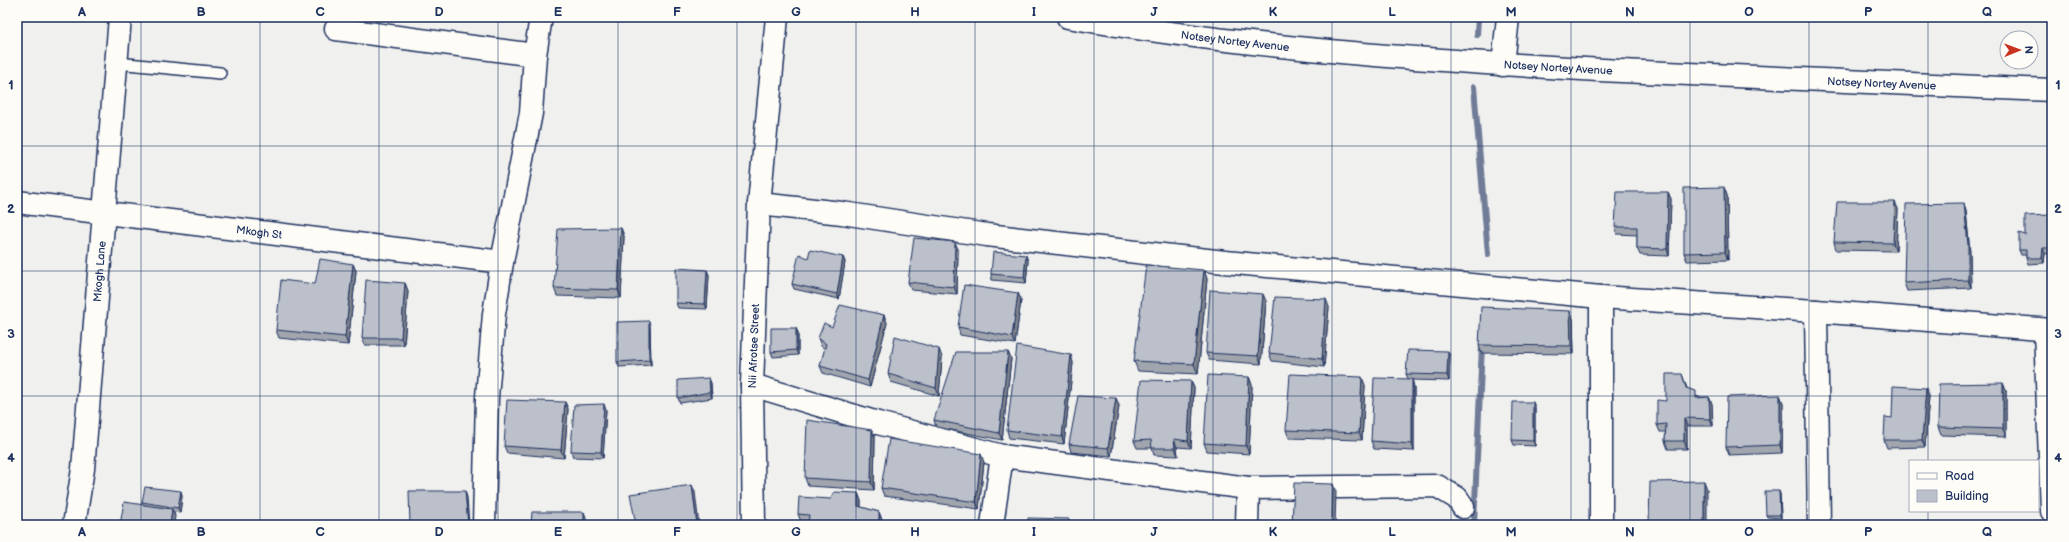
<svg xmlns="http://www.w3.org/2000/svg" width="2069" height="542" viewBox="0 0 2069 542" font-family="'Balsamiq Sans',sans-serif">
	<rect width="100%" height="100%" fill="#f0f0ee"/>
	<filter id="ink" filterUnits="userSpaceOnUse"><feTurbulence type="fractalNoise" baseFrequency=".025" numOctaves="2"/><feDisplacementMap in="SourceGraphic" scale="8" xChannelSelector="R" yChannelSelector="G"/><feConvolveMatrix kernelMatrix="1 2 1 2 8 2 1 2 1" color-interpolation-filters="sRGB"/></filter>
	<g filter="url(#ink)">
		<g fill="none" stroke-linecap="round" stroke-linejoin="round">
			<path stroke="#6f7b97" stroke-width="6" d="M1477,35L1478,17
				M1474,87L1488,254
				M1474,525L1482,345"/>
			<defs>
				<path id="service" d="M117,63L220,73"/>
				<g id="minor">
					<path id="s1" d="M1068,17C1250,49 1436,61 1621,71C1764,78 1908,85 2052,90"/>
					<path d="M336,29L535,55"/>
					<path d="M1503,65L1508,17"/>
					<path id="s2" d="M17,202L502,262"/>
					<path d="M759,204L777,17"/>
					<path d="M1816,311L1819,525"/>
					<path d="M2045,330L2052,511"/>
					<path d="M752,385L878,423L1002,456L1248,488L1437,486L1457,498L1463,507"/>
					<path id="s3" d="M74,525L83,469L120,17"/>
					<path d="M484,525L487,397L494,314L502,262L531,113L535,55L541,17"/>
					<path id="s4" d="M754,525L752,385L759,204L842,213L987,235L1225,262L1601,297L1816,311L2052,330"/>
					<path d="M992,525L1002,456"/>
					<path d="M1247,525L1248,488"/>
					<path d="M1601,525V297"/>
				</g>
			</defs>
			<use href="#service" stroke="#1b2f5e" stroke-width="14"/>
			<use href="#minor" stroke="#1b2f5e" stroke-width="25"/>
			<use href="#service" stroke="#fdfcf7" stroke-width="11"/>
			<use href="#minor" stroke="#fdfcf7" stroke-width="22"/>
		</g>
		<path fill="#a1a5ae" stroke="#1b2f5e" d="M1668,192L1671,199L1669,256L1640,255L1637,248V235L1617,234L1615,227Z
			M1727,195L1728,260L1687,261L1684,253Z
			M1895,202L1898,209L1896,251L1836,250L1834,242Z
			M1966,211L1970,253L1971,288L1907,291L1904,283Z
			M2052,215V253L2045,254L2044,263L2028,264L2026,258V255H2021L2019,250L2025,235Z
			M621,228L624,236L621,298L557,296L554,288Z
			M958,249L957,294L911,290L908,282Z
			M843,257L845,262L839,299L794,289L792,284L808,258Z
			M1028,261L1026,283L992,280L991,274Z
			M353,264L356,271L348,345L279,338L276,330L315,284Z
			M707,270L709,275L707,309L678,308L676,303Z
			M1204,270L1207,279L1198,374L1138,371L1134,361Z
			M405,283L408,291L404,345H365L362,338Z
			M1018,293L1021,300L1015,344L960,335L958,327Z
			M1266,301L1261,364L1209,360L1206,353Z
			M1329,307L1324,367L1272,361L1269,353Z
			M1570,311L1573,319L1574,354L1481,353L1479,345Z
			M884,315L887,323L870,387L823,373L820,366L825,349L821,346L818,338L832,327Z
			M649,321L650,326L651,365L619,367L617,362Z
			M796,328L798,333V355L773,357L771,352Z
			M1008,352L1011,359L1002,440L936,427L934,420Z
			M1071,355L1073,363L1064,444L1009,438L1007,430Z
			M1450,356L1449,381L1412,380L1414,387V451L1374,449L1371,441L1408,379L1406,374Z
			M942,357L939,396L891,382L888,374Z
			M1682,374L1687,388L1698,397H1709L1712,404L1713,426H1687V449H1668L1665,441L1666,432H1660L1657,425L1666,401Z
			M1249,377L1252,385L1249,454L1207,451L1204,443Z
			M1191,381L1194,388L1191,448L1177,447L1178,456L1154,455L1152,448H1137L1134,441Z
			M711,383L712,398L680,403L678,398Z
			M2003,383L2006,391V437L1941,435L1938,427Z
			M1365,385L1362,440L1289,438L1286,430Z
			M1926,388L1929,396L1925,447L1887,448L1884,440Z
			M1780,395L1783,403L1782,453L1729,455L1726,447Z
			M1116,398L1119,406L1111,456L1071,452L1069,444Z
			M565,402L568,409L564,458L507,453L504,446Z
			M1535,407V446L1514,445L1512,440Z
			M606,410L603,458L573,457L571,451Z
			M872,430L875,437L874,490L808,486L805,478Z
			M984,462L979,509L884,496L881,488Z
			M1779,491L1780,494L1781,518L1767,517L1766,515Z
			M858,493L861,501V507L879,512L882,520V525H808V522H801L798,514L831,499Z
			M182,496L180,513L173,512L175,516L142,504V502Z"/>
		<path fill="#83868d" stroke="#1b2f5e" d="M1724,187L1727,195L1728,260L1725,252Z
			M1668,192L1671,199L1669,256L1667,249Z
			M1895,202L1898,209L1896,251L1893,243Z
			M1964,203L1966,211L1970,253L1971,288L1968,280Z
			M621,228L624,236L621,298L618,290Z
			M955,242L958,249L957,294L954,287Z
			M2043,248L2045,254L2044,263L2042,258Z
			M1026,255L1028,261L1026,283L1024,277Z
			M843,257L845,262L839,299L837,294Z
			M353,264L356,271L348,345L345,337Z
			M707,270L709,275L707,309L705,304Z
			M1204,270L1207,279L1198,374L1194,364Z
			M405,283L408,291L404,345L401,338Z
			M1018,293L1021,300L1015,344L1012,337Z
			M1263,294L1266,301L1261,364L1258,356Z
			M1326,299L1329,307L1324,367L1322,359Z
			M1570,311L1573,319L1574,354L1571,346Z
			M884,315L887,323L870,387L868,380Z
			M649,321L650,326L651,365L649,360Z
			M796,328L798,333V355L796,350Z
			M939,349L942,357L939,396L936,388Z
			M1448,351L1450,356L1449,381L1447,375Z
			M1008,352L1011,359L1002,440L999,433Z
			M1071,355L1073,363L1064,444L1062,437Z
			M1249,377L1252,385L1249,454L1246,446Z
			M1362,377L1365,385L1362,440L1359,433Z
			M709,378L711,383L712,398L710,392Z
			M1412,379L1414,387V451L1412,444Z
			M1191,381L1194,388L1191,448L1188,441Z
			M2003,383L2006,391V437L2003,429Z
			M1926,388L1929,396L1925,447L1922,440Z
			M1780,395L1783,403L1782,453L1780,445Z
			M1709,397L1712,404L1713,426L1710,419Z
			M1116,398L1119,406L1111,456L1108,448Z
			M565,402L568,409L564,458L561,450Z
			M1533,402L1535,407V446L1533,441Z
			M604,404L606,410L603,458L601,452Z
			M1684,418L1687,426V449L1684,441Z
			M872,430L875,437L874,490L871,482Z
			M1174,439L1177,447L1178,456L1175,448Z
			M981,454L984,462L979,509L976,502Z
			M1704,481L1707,489V525H1704Z
			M1333,484L1336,492L1335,525H1332Z
			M692,485L695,492L699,525H697Z
			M181,491L182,496L180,513L178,508Z
			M465,491L467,497L469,525H468Z
			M1779,491L1780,494L1781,518L1780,515Z
			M858,493L861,501L860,514L858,506Z
			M172,509L175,516L174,525H170Z
			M584,512L586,517V525H584Z
			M879,512L882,520V525H879Z
			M1069,519L1072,525H1069Z"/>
		<path fill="#bbc0ca" stroke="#1b2f5e" d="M1724,187L1725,252L1684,253V188Z
			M1617,192H1668L1667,249L1637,248V227H1615Z
			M1837,202H1895L1893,243L1834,242Z
			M1964,203L1968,245V280L1904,283L1906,204Z
			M2052,215V248H2043L2042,258H2026V250H2019V233L2025,235V216Z
			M621,228L618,290L554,288L558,229Z
			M914,238L955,242L954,287L908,282Z
			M810,250L843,257L837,294L792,284L799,254L808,258Z
			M993,252L1026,255L1024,277L991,274Z
			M320,259L353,264L345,337L276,330L281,280L315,284Z
			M1146,265L1204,270L1194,364L1134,361Z
			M676,268L707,270L705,304L676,303Z
			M366,280L405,283L401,338H362Z
			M964,285L1018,293L1012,337L958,327Z
			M1210,290L1263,294L1258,356L1206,353Z
			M1275,297L1326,299L1322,359L1269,353Z
			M840,305L884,315L868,380L820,366L826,344L818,338L824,323L832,327Z
			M1481,307L1570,311L1571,346L1479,345Z
			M649,321V360L617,362V322Z
			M771,328H796V350L771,352Z
			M895,336L939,349L936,388L888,374Z
			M1017,346L1071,355L1062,437L1007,430Z
			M1408,350L1448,351L1447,375L1406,374Z
			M956,352H1008L999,433L934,420Z
			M1290,374L1362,377L1359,433L1286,430Z
			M1666,374H1682L1686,388L1696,391V398L1709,397L1710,419L1684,418V441H1665L1666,424L1657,425V400L1666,401Z
			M1208,375L1249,377L1246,446L1204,443Z
			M709,378L710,392L678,398V380Z
			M1374,378L1412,379V444L1371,441Z
			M1141,380L1191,381L1188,441L1174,439L1175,448H1152L1151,440L1134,441Z
			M2003,383V429L1938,427L1939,384Z
			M1893,386L1926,388L1922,440H1884L1885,417L1892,418Z
			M1780,395V445L1726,447L1727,397Z
			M1078,396L1116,398L1108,448L1069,444Z
			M507,400L565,402L561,450L504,446Z
			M1513,402H1533V441L1512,440Z
			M604,404L601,452L571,451L574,405Z
			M807,420L872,430L871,482L805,478Z
			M889,439L981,454L976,502L881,488Z
			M1704,481V525H1649L1650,482Z
			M1294,483L1333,484L1332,525H1292Z
			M692,485L697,525H636L630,494Z
			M145,487L181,491L178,508L142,502Z
			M409,491H465L468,525H410Z
			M1765,491H1779L1780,515H1766Z
			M834,492L858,493V506L879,512V525H808L809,515L798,514L799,497L831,499Z
			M124,502L172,509L170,525H120Z
			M532,512H584V525H531Z
			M1028,518L1069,519V525H1028Z
			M1135,523H1184V525H1135Z"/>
	</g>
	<path fill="none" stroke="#1b2f5e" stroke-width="1" stroke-opacity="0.55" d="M141,17V525M260,17V525M379,17V525M498,17V525M618,17V525M737,17V525M856,17V525M975,17V525M1094,17V525M1213,17V525M1332,17V525M1451,17V525M1571,17V525M1690,17V525M1809,17V525M1928,17V461M17,146H2052M17,271H2052M17,396H2052M1928,511V525"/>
	<g text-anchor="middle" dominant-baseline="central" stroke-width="3" stroke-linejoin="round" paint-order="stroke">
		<g font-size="11" fill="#1b2f5e" stroke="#fdfcf7">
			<text stroke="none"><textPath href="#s1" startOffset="169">Notsey Nortey Avenue</textPath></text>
			<text stroke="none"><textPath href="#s1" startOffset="493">Notsey Nortey Avenue</textPath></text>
			<text stroke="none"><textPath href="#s1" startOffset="817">Notsey Nortey Avenue</textPath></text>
			<text stroke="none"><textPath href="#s2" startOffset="244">Mkogh St</textPath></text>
			<text stroke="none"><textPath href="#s3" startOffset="255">Mkogh Lane</textPath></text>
			<text stroke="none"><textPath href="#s4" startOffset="179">Nii Afrotse Street</textPath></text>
		</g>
	</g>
	<rect width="2069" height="542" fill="none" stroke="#fdfcf7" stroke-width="44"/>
	<rect x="1909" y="460" width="130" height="52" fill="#fdfcf7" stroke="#a3aaba"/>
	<rect x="1917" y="473" width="20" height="6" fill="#fdfcf7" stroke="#a3aaba"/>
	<text x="1945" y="480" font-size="12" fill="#1b2f5e">Road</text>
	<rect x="1917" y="490" width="20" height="12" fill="#bbc0ca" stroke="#a3aaba"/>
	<text x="1945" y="500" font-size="12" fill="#1b2f5e">Building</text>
	<g transform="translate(2019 50) rotate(89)"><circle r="19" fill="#fdfcf7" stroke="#a3aaba"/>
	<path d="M0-3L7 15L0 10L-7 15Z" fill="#c8321e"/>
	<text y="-6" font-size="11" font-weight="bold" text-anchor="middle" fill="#1b2f5e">N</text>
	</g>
	<rect x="22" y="22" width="2025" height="498" fill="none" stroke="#1b2f5e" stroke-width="1.5"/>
	<g font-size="13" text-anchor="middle" font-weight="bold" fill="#1b2f5e">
		<text x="82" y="16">A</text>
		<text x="201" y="16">B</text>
		<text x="320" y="16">C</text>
		<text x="439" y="16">D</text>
		<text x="558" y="16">E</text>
		<text x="677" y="16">F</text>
		<text x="796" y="16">G</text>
		<text x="915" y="16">H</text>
		<text x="1034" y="16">I</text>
		<text x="1154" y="16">J</text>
		<text x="1273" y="16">K</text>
		<text x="1392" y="16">L</text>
		<text x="1511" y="16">M</text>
		<text x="1630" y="16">N</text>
		<text x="1749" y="16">O</text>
		<text x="1868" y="16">P</text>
		<text x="1987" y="16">Q</text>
		<text x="11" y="89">1</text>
		<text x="2058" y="89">1</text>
		<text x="11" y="213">2</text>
		<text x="2058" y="213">2</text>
		<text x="11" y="338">3</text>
		<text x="2058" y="338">3</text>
		<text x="11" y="462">4</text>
		<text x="2058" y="462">4</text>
		<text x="82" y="536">A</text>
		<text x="201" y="536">B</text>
		<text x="320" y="536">C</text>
		<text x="439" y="536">D</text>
		<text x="558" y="536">E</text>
		<text x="677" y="536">F</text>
		<text x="796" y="536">G</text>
		<text x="915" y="536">H</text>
		<text x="1034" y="536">I</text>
		<text x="1154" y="536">J</text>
		<text x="1273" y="536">K</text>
		<text x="1392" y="536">L</text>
		<text x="1511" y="536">M</text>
		<text x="1630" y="536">N</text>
		<text x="1749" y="536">O</text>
		<text x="1868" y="536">P</text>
		<text x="1987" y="536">Q</text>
	</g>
</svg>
